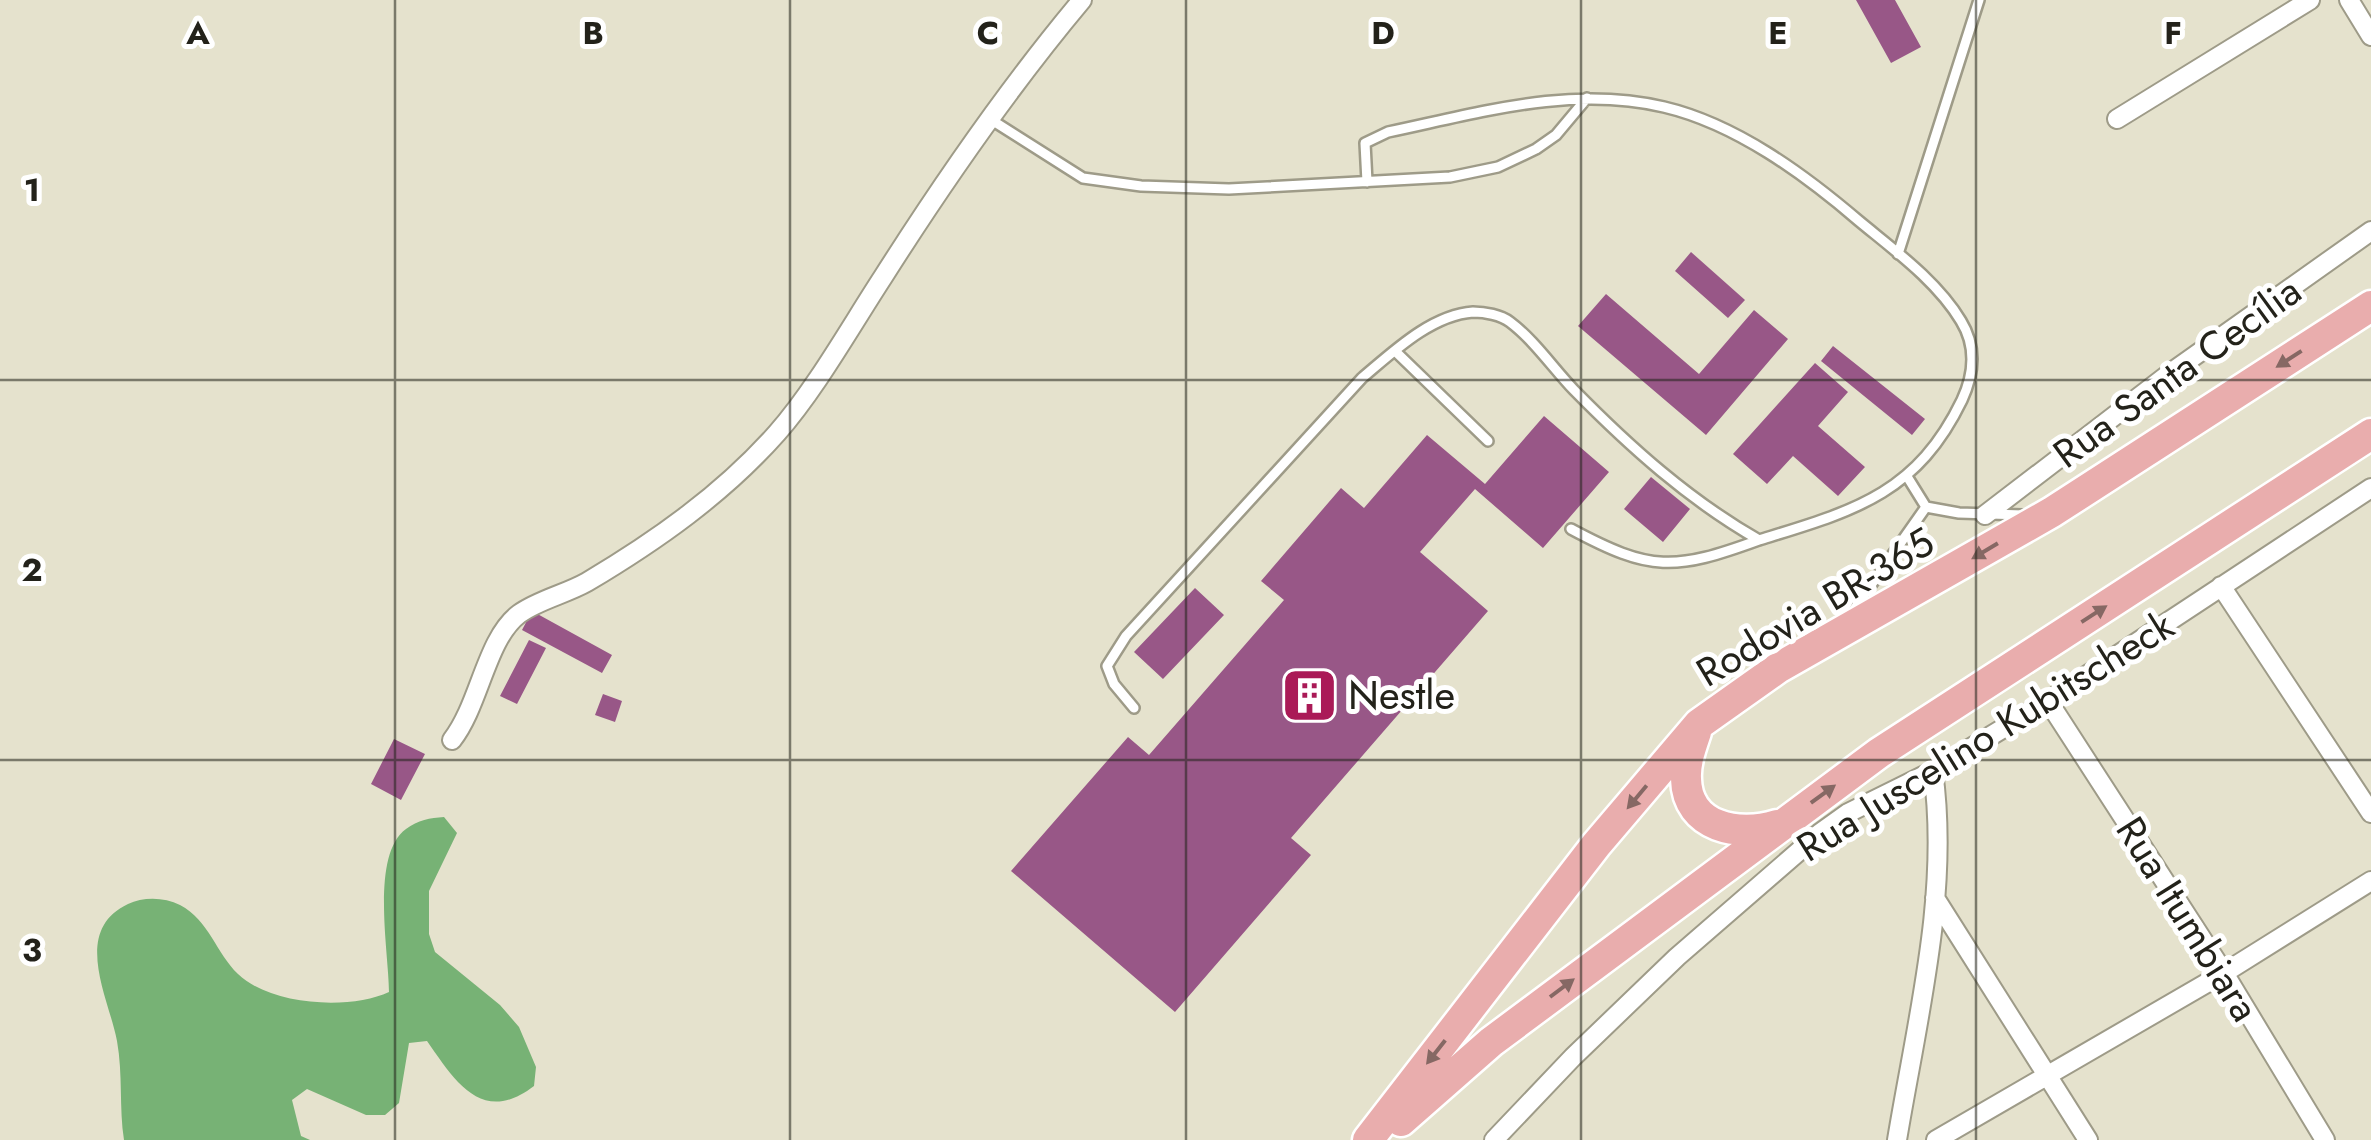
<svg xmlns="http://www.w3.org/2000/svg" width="2371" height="1140" viewBox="0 0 2371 1140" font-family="Jost,sans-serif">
	<rect width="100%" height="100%" fill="#e5e2cd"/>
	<path fill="#77b275" d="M444,817L457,833L429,891V934L435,952L500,1005L519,1027L536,1067L534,1086C482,1126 455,1081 427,1041L409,1043L399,1103L385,1115H366L307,1089L292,1100L301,1136L310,1140H124C119,1108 123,1074 117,1041C109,998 71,931 128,904C143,897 164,897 180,905C209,920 216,953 238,974C271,1006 351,1010 389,992C389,953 370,855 406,829C418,820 430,818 444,817Z"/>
	<path fill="#985787" d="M1856,0H1895L1921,47L1891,63Z
		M1691,252L1745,300L1728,318L1675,271Z
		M1606,294L1699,374L1754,310L1788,339L1706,435L1578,326Z
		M1833,346L1925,419L1912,435L1821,361Z
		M1815,363L1848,392L1818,426L1865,467L1838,496L1793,456L1767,484L1733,454Z
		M1544,416L1609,472L1543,548L1475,489L1420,552L1488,611L1291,838L1311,855L1175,1012L1011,871L1128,737L1149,755L1284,600L1261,581L1341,488L1364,508L1427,435L1485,484Z
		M1651,477L1690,509L1663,542L1624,509Z
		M1195,588L1224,615L1163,679L1134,652Z
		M532,611L612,655L602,673L522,630Z
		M529,640L546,648L517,704L500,696Z
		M603,694L622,701L615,722L595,715Z
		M394,739L425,754L401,800L371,784Z"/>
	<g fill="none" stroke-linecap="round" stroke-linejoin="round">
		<defs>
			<path id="lane" d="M990,119L1083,178L1141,186L1229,189L1450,177L1498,167L1536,149L1556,135L1587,98
				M1898,254L1979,0
				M1395,351L1488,441
				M1908,478L1926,507L1959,513L2023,515
				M1571,529C1651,572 1674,571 1759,540
				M1850,615L1926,507
				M1134,708L1114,684L1107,666L1126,636L1362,378C1393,352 1431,315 1473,312C1485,312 1501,315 1510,322C1534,340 1553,368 1574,390C1630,447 1689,500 1759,540C1853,511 1916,495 1962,400C1974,374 1977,347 1961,321C1937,281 1894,250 1859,221C1804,174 1736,124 1664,107C1571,85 1479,113 1388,132L1365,143L1367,182"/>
			<path id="street" d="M2349,0L2371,36
				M2117,119L2310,0
				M1985,515L2169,374L2371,231
				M2221,586L2371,813
				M2048,701L2224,973L2325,1140
				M452,740C480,704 486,639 519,614C538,600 566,594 587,582C656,541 723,494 777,433C815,390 851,326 883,277C944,181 1009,87 1082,0
				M1935,898L2088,1140
				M1494,1140L1573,1057L1677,957L1820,833L1848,813L1933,771L2048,701L2371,488
				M1897,1140C1917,1019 1950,893 1933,771
				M1936,1140L2224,973L2371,881"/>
			<path id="primary" d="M1696,732C1691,747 1685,763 1686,779C1687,828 1739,837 1777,825
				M1401,1121L1491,1042L1879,753L2371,434
				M1368,1140L1596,845L1699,724L1778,668L2052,512L2371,306"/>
		</defs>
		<use href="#lane" stroke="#9e9b88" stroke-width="14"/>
		<use href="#street" stroke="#9e9b88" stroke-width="22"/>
		<use href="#primary" stroke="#fff" stroke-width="35"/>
		<use href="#lane" stroke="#fff" stroke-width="9"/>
		<use href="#street" stroke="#fff" stroke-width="18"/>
		<use href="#primary" stroke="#e9adad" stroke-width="30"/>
	</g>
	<defs><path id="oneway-solid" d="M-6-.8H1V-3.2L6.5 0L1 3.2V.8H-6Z" transform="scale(2.5)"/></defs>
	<g fill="#866864">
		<use href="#oneway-solid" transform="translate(2289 359) rotate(147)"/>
		<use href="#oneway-solid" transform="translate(1985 551) rotate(149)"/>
		<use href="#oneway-solid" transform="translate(2094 614) rotate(-33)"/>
		<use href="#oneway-solid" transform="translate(1823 794) rotate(-36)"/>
		<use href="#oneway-solid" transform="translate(1637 797) rotate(130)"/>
		<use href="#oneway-solid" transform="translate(1562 988) rotate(-37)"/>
		<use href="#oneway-solid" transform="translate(1436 1052) rotate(128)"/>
	</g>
	<path fill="none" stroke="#23221a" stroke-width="2.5" stroke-opacity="0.55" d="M395,0V1140M790,0V1140M1186,0V1140M1581,0V1140M1976,0V1140M0,380H2371M0,760H2371"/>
	<defs>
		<symbol id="building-square" viewBox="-11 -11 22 22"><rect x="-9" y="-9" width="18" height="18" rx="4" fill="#aa1a57" stroke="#fff"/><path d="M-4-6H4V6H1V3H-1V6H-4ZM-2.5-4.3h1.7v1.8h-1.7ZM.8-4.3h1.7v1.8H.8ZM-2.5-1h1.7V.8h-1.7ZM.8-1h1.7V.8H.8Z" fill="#fff"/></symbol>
	</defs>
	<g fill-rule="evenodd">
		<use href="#building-square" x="1278" y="664" width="63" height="63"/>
	</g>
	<g text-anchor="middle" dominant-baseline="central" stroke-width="10" stroke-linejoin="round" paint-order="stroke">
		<g font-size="40" fill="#23221a" stroke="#fff">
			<text transform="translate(2177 372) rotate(-36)">Rua Santa Cecília</text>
			<text transform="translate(1815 607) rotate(-31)">Rodovia BR-365</text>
			<text transform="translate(1985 736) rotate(-32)">Rua Juscelino Kubitscheck</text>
			<text transform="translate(2188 919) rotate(58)">Rua Itumbiara</text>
		</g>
		<g font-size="40" fill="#23221a" stroke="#fff" text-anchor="start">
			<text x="1348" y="695">Nestle</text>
		</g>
	</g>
	<g font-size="32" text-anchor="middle" font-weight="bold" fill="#23221a" stroke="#fff" stroke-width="10" stroke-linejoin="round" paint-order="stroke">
		<text x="198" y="44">A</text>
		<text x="593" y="44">B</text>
		<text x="988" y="44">C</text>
		<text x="1383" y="44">D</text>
		<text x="1778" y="44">E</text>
		<text x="2173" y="44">F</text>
		<text x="32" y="201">1</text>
		<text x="32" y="581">2</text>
		<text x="32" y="961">3</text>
	</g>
</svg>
